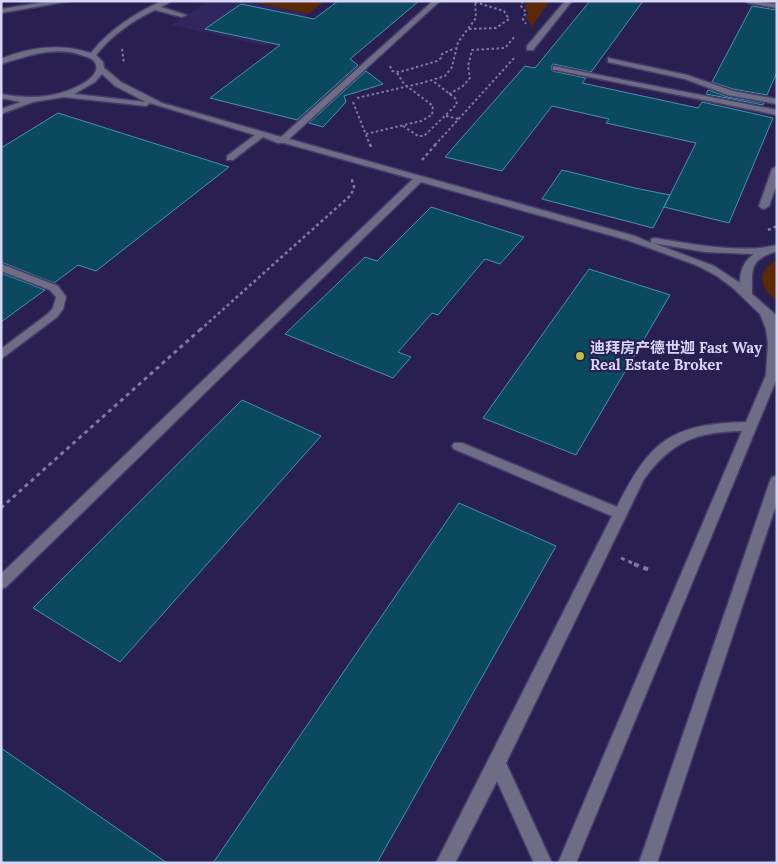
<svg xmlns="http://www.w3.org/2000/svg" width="778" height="864" viewBox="0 0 778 864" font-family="Lora,'Noto Sans SC',serif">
	<rect width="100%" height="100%" fill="#292051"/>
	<path fill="#31265e" d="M209,1H248L308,14L265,46L172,25Z"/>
	<path fill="#5b2808" d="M248,1H325L308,14Z
		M526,1H550L532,26L526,17L528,12L525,7Z
		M777,260V301C759,289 756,270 777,260Z"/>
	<path fill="#0b495f" stroke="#4891b0" d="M338,1H419L350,59L358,65L297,120L210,98L280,45L205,29L241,4L314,19Z
		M590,1H643L591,72L553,64L551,66L552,71L586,78L582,83L698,108L702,102L773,118L729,223L664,207L696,143L606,123L609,119L552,106L502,171L445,157L525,66L535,68Z
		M752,6L777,10V72L767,95L733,89L712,82Z
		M366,71L383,84L344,96L346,102L323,127L309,123Z
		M708,90L728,97L764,103L763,105L706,94Z
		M58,113L229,167L96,271L78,265L54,283L1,262V148Z
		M562,170L635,188L670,195L653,228L542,199Z
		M431,207L524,237L500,264L485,259L438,315L432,313L398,352L411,357L393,378L285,334L365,257L377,261Z
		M589,269L670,295L576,455L483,418Z
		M1,273L45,290L1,322Z
		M242,400L321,436L120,662L33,608Z
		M459,503L556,546L377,863H213Z
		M1,748L167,863H1Z"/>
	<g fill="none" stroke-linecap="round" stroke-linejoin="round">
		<defs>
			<path id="minor" d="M52,1H70L1,13V9Z
				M162,1H172L161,7L186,15L182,17L155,10C132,21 112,35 96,55L103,62L104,68L121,82L162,103L281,137L433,1H440L289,139L635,236L651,243V239L655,238C691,244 742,254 777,245V251C749,260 752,269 752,294L777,316V378L576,863H558L742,431C696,432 672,441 644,479L506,763L552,863H534L497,781L455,863H436L612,516L454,449L452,446L454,443H462L617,507C650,441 670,424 746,422L766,375L768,344L766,329L760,314L733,288L717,276L696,265L627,240L421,182L6,587L1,589V574L413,179L284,143H278L263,137L233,160H227V156L255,135L150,103L146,106L64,97L33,102L1,114V109L21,102L1,98V94C31,100 61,98 87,81C92,77 98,72 96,65C95,60 89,57 84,56C55,45 29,56 1,64V59C30,47 60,43 91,53C110,29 135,13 162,1ZM102,74L115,86L146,102L74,94L95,82ZM653,243L705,252L754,254C744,261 740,270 740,283L714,266Z
				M565,1H572L533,50H527V46Z
				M745,1L777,4V8L748,3Z
				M608,58L687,75L733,91L777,99V104L728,95L685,79L608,62Z
				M553,66L777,110V115L556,70H553Z
				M777,166V183L769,206L764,209L761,208L759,206L772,169Z
				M1,264L58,286L66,297L63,309L57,317L1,359V349L49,313L53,308L56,297L50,290L1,271Z
				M777,476V502L657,863H639L770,481L772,477Z"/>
		</defs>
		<use href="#minor" stroke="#453d6b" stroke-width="3"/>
		<path stroke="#7f79a1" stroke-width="2" stroke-dasharray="2.5 2.5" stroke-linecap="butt" d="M523,1L521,6L526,12L523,19L526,24
			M469,29L496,28L509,19L504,11L475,2
			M122,49L124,64
			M390,66L392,71L400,72L437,61L441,58L442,54L455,48
			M449,94L463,86L470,78L468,66L472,50L505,48L515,36
			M357,98L422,83L445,76L452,67L458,42L476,18L475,1
			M353,102L370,145
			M446,116L459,119
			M403,126L418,136H424L457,104L455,98L433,81
			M366,134L421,121L432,115L433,106L404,84L397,73
			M435,145L515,57"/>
		<path stroke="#7f79a1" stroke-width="2.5" stroke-dasharray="3 3" stroke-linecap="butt" d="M370,144L371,147
			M422,160L436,144
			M768,230L777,226
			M200,330L351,195L354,187L351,177"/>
		<path stroke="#7f79a1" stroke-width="3" stroke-dasharray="4 4" stroke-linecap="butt" d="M1,508L202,328
			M621,558L637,565"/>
		<path stroke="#7f79a1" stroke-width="4" stroke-dasharray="5 5" stroke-linecap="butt" d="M634,564L652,571"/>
		<use href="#minor" fill="#6f6d86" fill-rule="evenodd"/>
	</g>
	<circle fill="#c0be40" stroke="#292051" stroke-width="2" cx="580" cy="356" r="5"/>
	<g text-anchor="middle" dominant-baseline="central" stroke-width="4.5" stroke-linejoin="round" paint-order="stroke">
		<g font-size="15" font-weight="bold" fill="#d8d6f5" stroke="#292051" text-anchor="start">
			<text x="590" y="347">迪拜房产德世迦 Fast Way<tspan x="590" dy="17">Real Estate Broker</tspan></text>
		</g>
	</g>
	<rect width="778" height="864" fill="none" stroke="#d8d6f5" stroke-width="5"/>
</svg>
